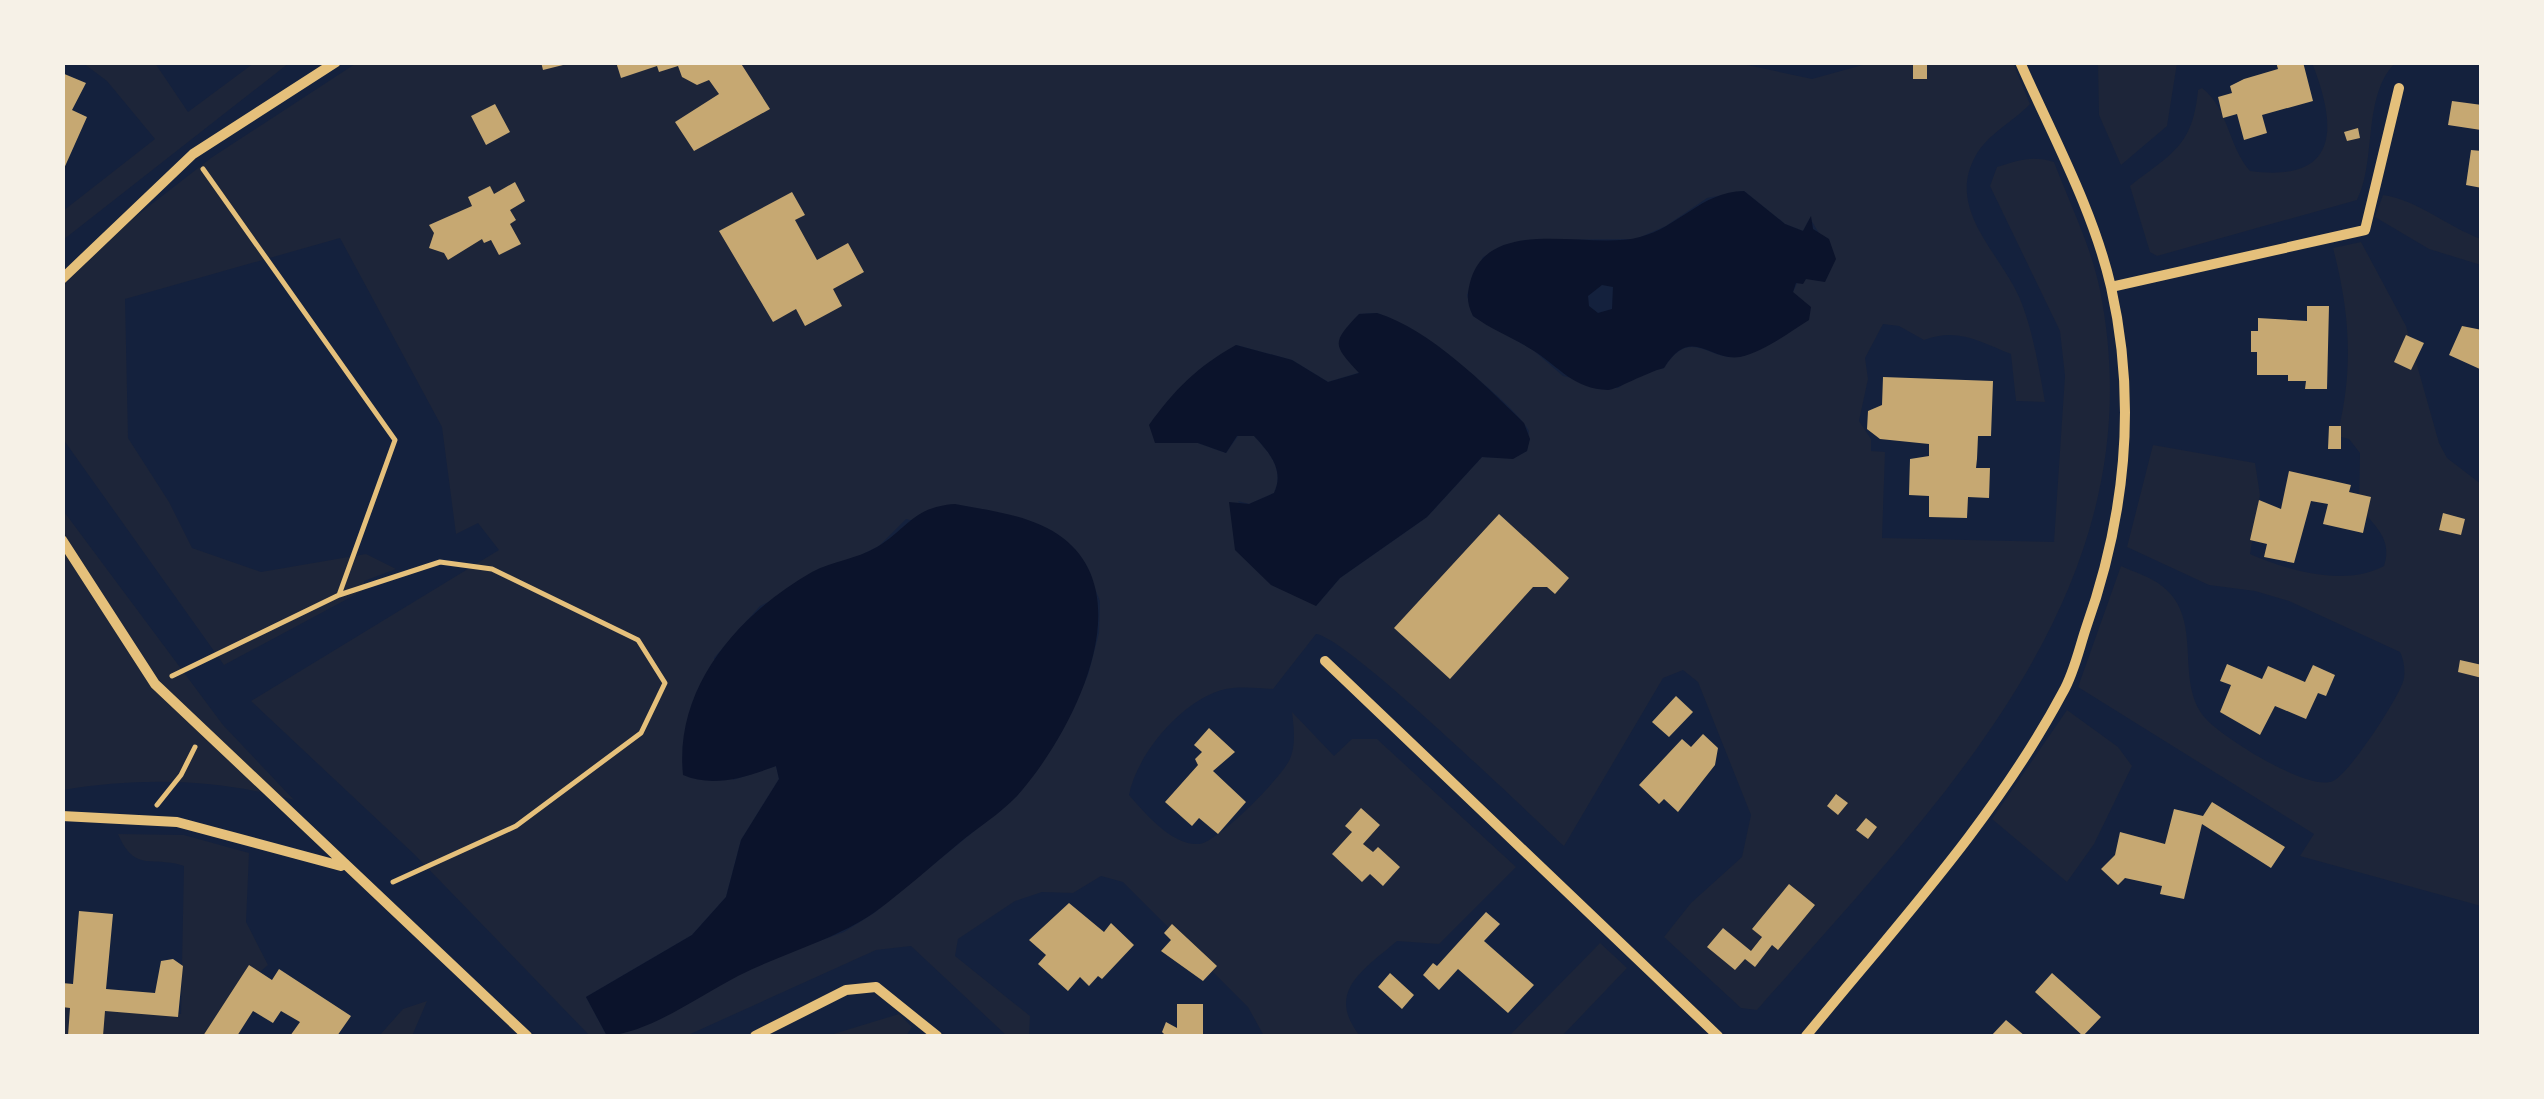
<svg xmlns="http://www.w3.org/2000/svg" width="2544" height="1099" viewBox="0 0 2544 1099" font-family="'Times New Roman',serif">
	<rect width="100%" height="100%" fill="#14213d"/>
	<path fill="#1d2539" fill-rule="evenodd" d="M358,62H1733L1812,79L1870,63H2013L2030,104C2012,123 1987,134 1975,157C1945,212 2005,257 2022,304C2034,336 2039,369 2045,402L2016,401L2011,354C1980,342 1958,327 1924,340L1899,326L1883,324L1865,358L1868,379L1859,421L1871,439V451L1885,452L1882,538L2054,542L2065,376L2060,331L1990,186L1997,167C2018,160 2033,155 2054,162C2070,204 2091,246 2100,290C2160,591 1937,804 1757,1010L1741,1008L1664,937L1691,903L1742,857L1751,815L1698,682L1683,670L1663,678L1564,846C1528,813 1347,637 1316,634L1273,689C1258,688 1241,686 1226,689C1184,698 1137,753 1129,795C1145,813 1172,846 1199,844C1218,842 1282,777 1290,759C1296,744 1294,729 1292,712L1334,756L1352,739H1377L1516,867L1439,944L1397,941C1363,970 1325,992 1360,1036H1264L1248,1007L1123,882L1101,876L1073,893L1042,892L1015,901L958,939L955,956L1030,1016L1029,1036H1007L911,946L876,950L686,1036H613L775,957L844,932L874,913L1017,796L1058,738L1088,675L1099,633L1100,601L1084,563L906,519L879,546L760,606L714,658L733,780L776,766L779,779L741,840L726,897L692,935L586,997L607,1036H590L415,855L251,701L499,550L478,523L456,534L442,427L340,238L125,299L128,438L169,502L192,548L261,572L366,554L396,569L364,581V590L224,665L63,439V273L211,158ZM1744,191L1785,224L1803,231L1810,218L1820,235L1793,292L1797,327C1777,334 1763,350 1741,356C1711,364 1691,324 1664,368L1637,374L1618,388L1563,376L1533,350L1473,316L1467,295L1483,257L1525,240L1636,239L1666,226L1707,198ZM1377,313C1412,324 1512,400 1529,431L1527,451L1513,458L1482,457L1427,517L1340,578L1316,606L1238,501L1249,504L1274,493C1285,470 1269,452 1254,436H1238L1226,453L1198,443L1236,345L1292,360L1328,382L1361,372L1359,314Z
		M83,63H155L188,112L254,63H289L63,240V211L155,139L107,81Z
		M2098,63H2177L2167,126L2121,165L2099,115Z
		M2312,63H2395C2362,97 2377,160 2357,200L2157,256L2150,252L2130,186C2172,153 2193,146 2198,90L2202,88C2229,109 2228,146 2250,171C2339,183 2338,128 2312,63Z
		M2383,195C2420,201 2446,226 2481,239V265L2429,249L2375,217Z
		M2361,242L2406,326L2439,443L2447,458L2481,484V906L2300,856L2314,834L2078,687L2121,566C2134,572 2151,577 2162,586C2206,620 2172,683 2207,720C2225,739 2309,792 2333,781C2350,773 2397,700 2403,682C2406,673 2404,660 2400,652L2289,601L2255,591L2209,585L2127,547L2153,445L2255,463L2260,495L2250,554C2289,571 2345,587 2384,566C2393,538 2374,526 2359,506L2360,453L2349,439L2337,436C2354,370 2350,313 2333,248Z
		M62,509L223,725L294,800C217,779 142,777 63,790Z
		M2067,710L2118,747L2132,766L2094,844L2067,882L1992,819Z
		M118,834L184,835L249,853L246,922L268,965L226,1001L241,1032L238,1036H63V1002L181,1014L184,866C153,855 135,874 118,834Z
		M1600,943L1627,968L1562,1036H1509Z
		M427,1001L412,1036H379L403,1009Z
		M899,1014L912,1027L906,1036H827Z"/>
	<path fill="#0b132b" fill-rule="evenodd" d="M1744,191L1785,224L1803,231L1811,216L1813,229L1829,239L1836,259L1825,282L1806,279L1803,284L1796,283L1793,292L1811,307L1809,320C1788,333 1764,352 1740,357C1710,362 1691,324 1664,368C1647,372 1616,390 1608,390C1574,389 1559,367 1534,351C1514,338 1492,330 1473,316C1466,302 1467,293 1471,279C1492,214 1591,251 1640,237C1679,227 1701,192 1744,191ZM1602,285L1613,287L1612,309L1598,313L1589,306L1588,296Z
		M1377,313C1431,330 1483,383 1524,423L1530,439L1527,451L1513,459L1482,457L1427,517L1340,578L1316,606L1271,585L1235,550L1229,502L1249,504L1274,493C1285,470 1269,452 1254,436H1237L1226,453L1198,443H1155L1149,425C1174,390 1198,366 1236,345L1292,360L1328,382L1359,373C1334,345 1330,344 1359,314Z
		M955,504C991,511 1033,515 1063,538C1143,600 1069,738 1017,796C1000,814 977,828 958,844C931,866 904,891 875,912C835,940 783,953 738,976C699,996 651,1032 607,1036L586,997L692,935L726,897L741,840L779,779L776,766C747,777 713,788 683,775C674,686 740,613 812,572C832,561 857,559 877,547C909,528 912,507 955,504Z"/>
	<path fill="#c6a872" d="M541,62H567V64L543,70Z
		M616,62H740L770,109L694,151L675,122L719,94L709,80L697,85L682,77L678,66L659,72L657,66L621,78Z
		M1913,62H1927V79H1913Z
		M2276,62H2303L2313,101L2262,115L2267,133L2244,140L2237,114L2223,118L2218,97L2232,93L2230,86L2244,79L2278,69Z
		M62,73L86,83L72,110L87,117L62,173Z
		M2452,101L2482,105L2481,130L2448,125Z
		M495,104L510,132L486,145L471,116Z
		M2358,128L2360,138L2347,141L2344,132Z
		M2471,150L2482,151V188L2466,185Z
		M515,182L525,201L510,210L516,220L510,224L521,244L499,255L491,240L484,243L482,239L448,260L444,253L429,248L434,233L429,225L472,206L468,197L490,186L494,194Z
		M792,192L805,215L795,220L817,260L848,243L864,272L833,289L842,306L805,326L796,309L773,322L719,231Z
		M2307,306H2329L2327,389H2305L2306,381H2288V375H2257V352H2251V331H2258V318L2307,321Z
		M2462,326L2482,330V370L2449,355Z
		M2406,335L2424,343L2411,370L2394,362Z
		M1883,377L1993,381L1991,436H1978L1977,459L1976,468H1990L1989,498L1968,497L1967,518L1929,517V496L1909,495L1910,459L1929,456V444L1880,439L1867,429L1868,411L1882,405Z
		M2329,426H2341V449H2328Z
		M2289,471L2351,485L2349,492L2371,497L2363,533L2323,524L2328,504L2311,501L2294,563L2264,557L2267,544L2250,540L2259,500L2281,509Z
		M2443,513L2465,519L2461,535L2439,530Z
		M1499,514L1569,578L1555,594L1547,587H1533L1450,679L1394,628Z
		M2460,660L2482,665V678L2458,672Z
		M2227,664L2262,679L2268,666L2305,682L2313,665L2335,675L2326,696L2318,693L2306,719L2275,706L2260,735L2220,712L2231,685L2220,681Z
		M1676,696L1693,712L1669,737L1652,722Z
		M1209,728L1235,752L1213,771L1246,802L1218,834L1199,818L1192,826L1165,802L1198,765L1195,759L1202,752L1194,745Z
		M1703,734L1718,748L1715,765L1678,812L1664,799L1659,804L1639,785L1682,739L1691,747Z
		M1836,794L1848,803L1838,815L1827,806Z
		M2212,802L2285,847L2271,868L2202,824L2184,899L2160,894L2162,886L2125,878L2118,885L2101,869L2115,855L2120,832L2165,844L2174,809L2203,816Z
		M1361,808L1380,825L1363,844L1373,852L1378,847L1400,867L1383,886L1370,874L1362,882L1332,854L1352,832L1345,826Z
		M1866,818L1877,827L1868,839L1856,830Z
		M1789,884L1815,905L1778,950L1772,945L1755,967L1745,959L1735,970L1707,947L1723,928L1751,951L1762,937L1752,929Z
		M1069,903L1104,932L1111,923L1134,945L1102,979L1098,976L1089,986L1080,977L1068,991L1038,964L1046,955L1029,940Z
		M79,911L113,914L106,989L155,993L161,961L173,959L183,966L178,1017L105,1011L103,1036H68L70,1008L62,1007V983L73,984Z
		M1486,912L1500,924L1484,941L1534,985L1508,1013L1458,969L1439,990L1423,975L1433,963L1437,966Z
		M1172,924L1217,966L1203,981L1161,951L1171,940L1164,933Z
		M249,965L272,980L279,969L351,1016L337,1036H290L300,1022L281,1011L273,1023L253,1011L237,1036H203Z
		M1390,973L1414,995L1402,1009L1378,987Z
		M2052,973L2101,1017L2083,1036L2035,992Z
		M1177,1004H1203V1036H1166L1162,1032L1166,1022L1177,1028Z
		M2006,1020L2025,1036H1991Z"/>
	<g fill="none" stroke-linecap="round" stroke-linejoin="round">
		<path stroke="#e5c07b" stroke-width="5" d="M203,169L395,440L339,595
			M172,676L339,595L440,562L492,569L638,640L665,683L641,733L516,826L393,882
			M157,805L181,775L195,747"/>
		<path stroke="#e5c07b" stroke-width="10" d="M62,279L193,154L336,62
			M2111,287L2365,230L2399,88
			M62,540L155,684L527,1036
			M1325,661L1718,1036
			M62,816L177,822L341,866
			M755,1036L846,990L876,987L937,1036
			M1806,1036C1896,926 1996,818 2063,692C2074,673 2079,649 2086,628C2125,518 2137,402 2111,287C2093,209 2052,135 2020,62"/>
	</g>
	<rect width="2544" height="1099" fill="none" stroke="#f6f1e7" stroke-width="130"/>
</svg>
